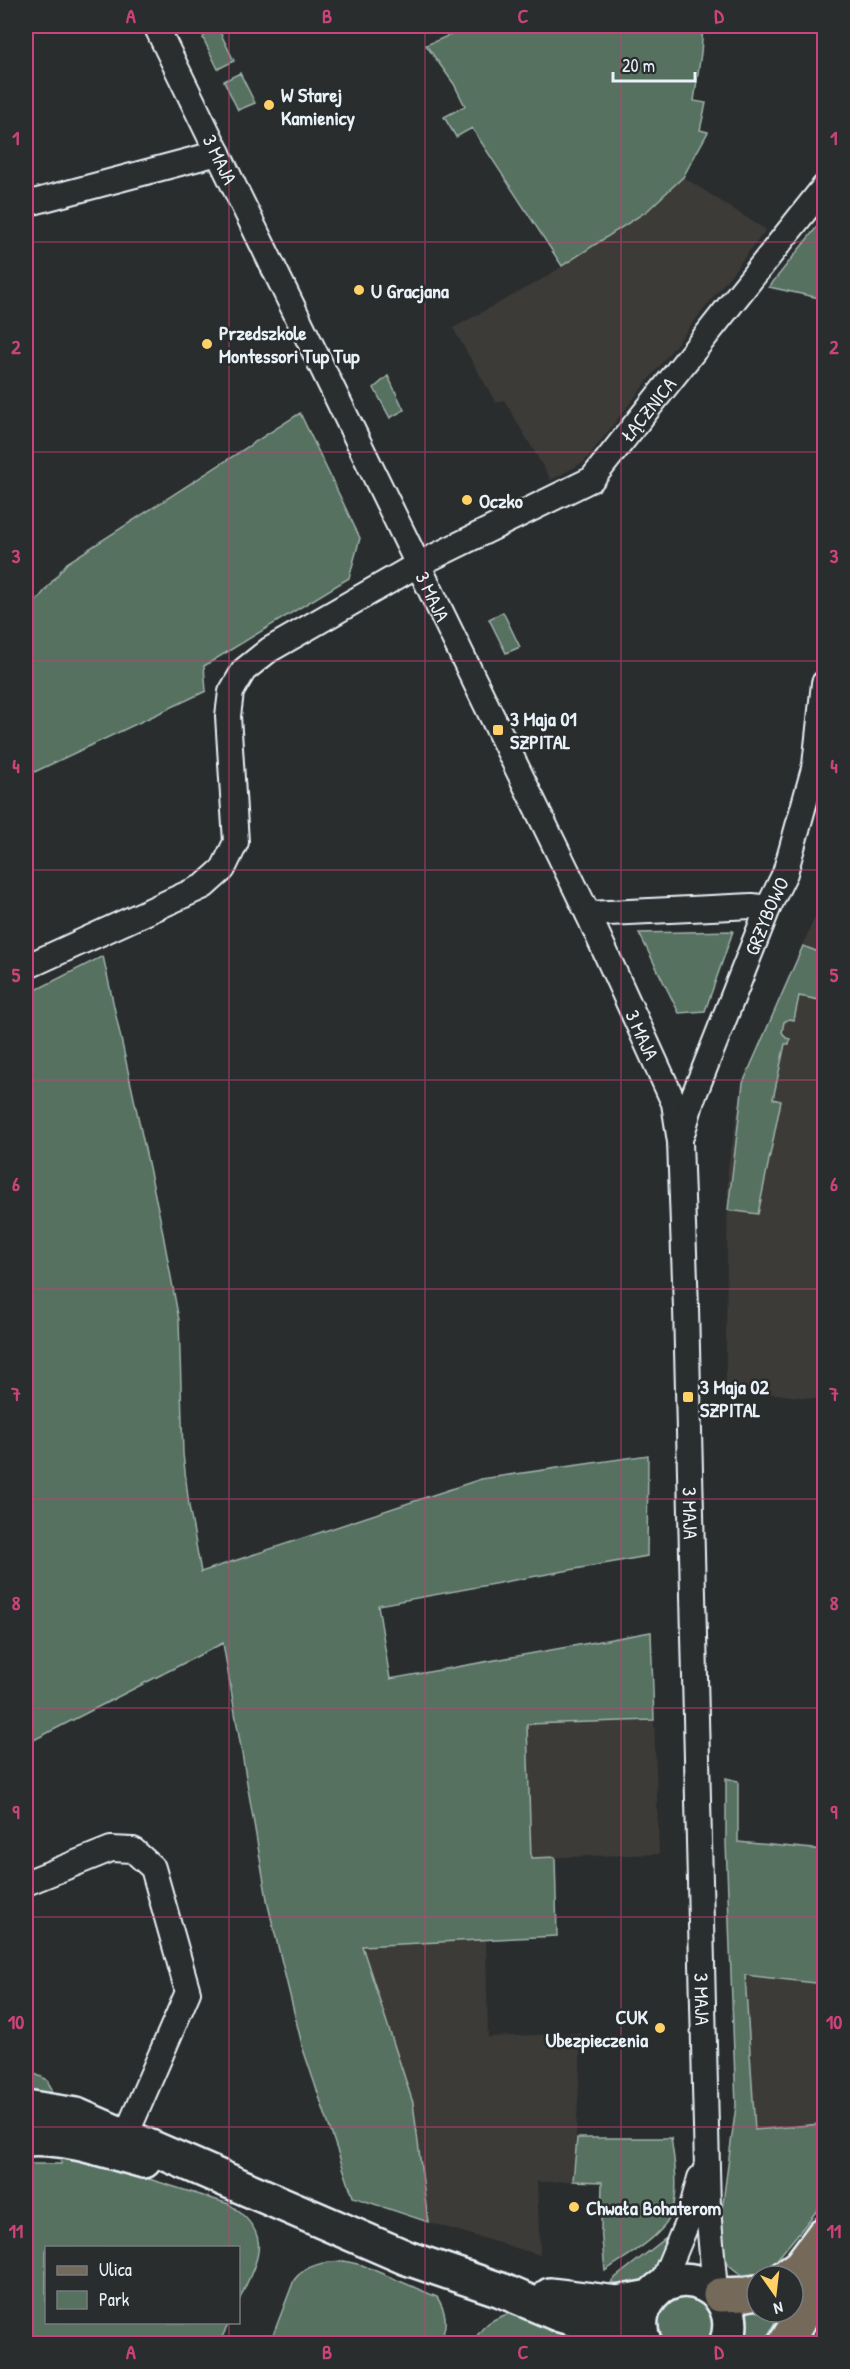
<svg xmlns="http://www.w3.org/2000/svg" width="850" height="2369" viewBox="0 0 850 2369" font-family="'Patrick Hand',sans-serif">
	<rect width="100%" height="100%" fill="#2a2d2e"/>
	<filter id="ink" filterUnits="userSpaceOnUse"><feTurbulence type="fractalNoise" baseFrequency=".0167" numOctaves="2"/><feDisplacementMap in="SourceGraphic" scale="12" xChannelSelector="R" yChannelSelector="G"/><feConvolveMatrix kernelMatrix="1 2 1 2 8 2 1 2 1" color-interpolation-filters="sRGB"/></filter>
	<g filter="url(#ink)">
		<path fill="#3d3a38" d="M683,177L766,230L584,462L551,480L504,400L496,403L453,328L546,277L647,211Z
			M824,896V1400L726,1388V1346L728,1167L743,1083Z
			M654,1720L659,1854L531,1858L527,1723Z
			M486,1940L488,2037L580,2033V2069L573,2181L537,2182L540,2255L428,2222L413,2103L362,1946Z
			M745,1974L824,1984V2118L820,2124L755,2131Z"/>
		<path fill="#567160" stroke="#9fb1ac" stroke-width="1.5" d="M217,26L234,61L218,69L203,38L207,30Z
			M451,26H703L701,53L694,101L706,103L700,130L708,132L683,177L647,211L562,266L472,128L456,137L444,117L465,106L454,84L426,45L455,33Z
			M240,73L255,103L238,110L224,81Z
			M824,218V299L769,287Z
			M388,376L404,410L390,418L374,388Z
			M300,413L360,538L349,578L204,666L206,691L26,776V614L67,563Z
			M503,612L520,647L506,653L489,619Z
			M733,931L705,1011L679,1013L639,933Z
			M803,946L824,954V966L818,978L824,982V1001L799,996L794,1020L789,1019L784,1022L782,1032L786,1038L790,1039L789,1044H785L773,1099L781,1101L758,1214L728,1210L743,1083Z
			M103,956L160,1218L179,1320L183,1454L189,1506L201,1572L481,1479L648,1455L647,1556L378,1605L390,1679L651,1632L654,1720L527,1724L531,1858L555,1857L557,1936L362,1946L413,2103L428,2222L353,2197L303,2049L268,1905L223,1643L26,1744V995Z
			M726,1778L738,1781V1842L824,1850V1984L745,1975L755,2130L820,2124L824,2118V2202L770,2268L757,2274L741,2275L729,2265L721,2249L720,2224L736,2106L726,1842Z
			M26,2070L46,2079L52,2089L51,2099L26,2095Z
			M577,2138H671C675,2163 682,2204 665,2225C650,2244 625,2257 605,2271L601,2229L602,2182L573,2181Z
			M62,2155L85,2159L229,2204C276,2236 257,2259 239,2301L238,2248H46V2322L229,2323L219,2343H26V2164H61Z
			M672,2237L654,2272L629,2289L605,2290L616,2277L665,2239Z
			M344,2261L362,2265L437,2297C448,2315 447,2325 440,2343H270L294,2280C306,2264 325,2262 344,2261Z
			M682,2296L701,2299L714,2314L711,2341L709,2344L664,2342C653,2322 660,2303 682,2296Z
			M757,2305V2312H782L763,2343L747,2344L748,2307Z
			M508,2314L607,2338L617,2344H473C480,2327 491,2319 508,2314Z"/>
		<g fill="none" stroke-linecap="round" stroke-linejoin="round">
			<defs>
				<g id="street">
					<path id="s1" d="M156,26L588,914L674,1103L680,1142L686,1308L708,2209L715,2290"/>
					<path d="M26,204L218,153"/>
					<path d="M588,914L752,906L768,908"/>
					<path id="s2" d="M26,967L204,886L223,869L236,842L228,716L231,692L244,670L269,650L417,565L592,479L824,187"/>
					<path id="s3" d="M682,1134L692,1100L768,908L785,873L815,765L824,683"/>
					<path d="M26,1883L111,1849L133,1850L153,1868L188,1992L126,2135"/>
					<path d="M660,2288L689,2218L700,2178"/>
				</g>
				<path id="secondary" d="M26,2107L76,2115L407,2258L501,2290L560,2315L618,2332L638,2344
					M26,2139C66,2136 106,2151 144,2161
					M550,2295L617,2303L650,2297
					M645,2344C639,2330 639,2315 647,2303C675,2255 747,2290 726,2344"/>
				<path id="primary" d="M786,2276L800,2266L824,2234
					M720,2295L746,2294L757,2292
					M785,2344L824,2278"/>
			</defs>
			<use href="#street" stroke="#e8f1f8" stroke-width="28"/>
			<use href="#secondary" stroke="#e8f1f8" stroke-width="38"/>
			<use href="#primary" stroke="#e8f1f8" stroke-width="38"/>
			<use href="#street" stroke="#2a2d2e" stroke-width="24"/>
			<use href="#secondary" stroke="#2a2d2e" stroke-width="33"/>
			<use href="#primary" stroke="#746a5a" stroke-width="33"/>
		</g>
	</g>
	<path fill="none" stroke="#ca437a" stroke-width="1.5" stroke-opacity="0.55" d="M229,26V2248M425,26V2344M621,26V2344M26,242H824M26,452H824M26,661H824M26,870H824M26,1080H824M26,1289H824M26,1499H824M26,1708H824M26,1917H824M26,2127H824M229,2322V2344"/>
	<g fill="#ffd166" stroke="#2a2d2e" stroke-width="2">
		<circle cx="269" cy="105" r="6"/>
		<circle cx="359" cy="290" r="6"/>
		<circle cx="207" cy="344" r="6"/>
		<circle cx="467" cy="500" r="6"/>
		<rect x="492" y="724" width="12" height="12" rx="3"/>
		<rect x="682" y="1391" width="12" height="12" rx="3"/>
		<circle cx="660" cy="2028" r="6"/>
		<circle cx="574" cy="2207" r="6"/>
	</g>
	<g text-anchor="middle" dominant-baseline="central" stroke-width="5" stroke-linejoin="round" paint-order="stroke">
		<g font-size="20" font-weight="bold" fill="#e8f1f8" stroke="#2a2d2e" text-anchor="start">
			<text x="281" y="94">W Starej<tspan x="281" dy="23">Kamienicy</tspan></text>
			<text x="371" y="290">U Gracjana</text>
			<text x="219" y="332">Przedszkole<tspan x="219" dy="23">Montessori Tup Tup</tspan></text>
			<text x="479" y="500">Oczko</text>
			<text x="510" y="718">3 Maja 01<tspan x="510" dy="23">SZPITAL</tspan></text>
			<text x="700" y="1386">3 Maja 02<tspan x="700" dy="23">SZPITAL</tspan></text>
			<text x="648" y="2016" text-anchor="end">CUK<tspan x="648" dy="23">Ubezpieczenia</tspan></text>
			<text x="586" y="2207">Chwała Bohaterom</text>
		</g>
		<g font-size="20" fill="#e8f1f8" stroke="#2a2d2e">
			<text stroke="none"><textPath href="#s1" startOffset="148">3 MAJA</textPath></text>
			<text stroke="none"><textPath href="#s2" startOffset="914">ŁĄCZNICA</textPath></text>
			<text stroke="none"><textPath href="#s1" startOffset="634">3 MAJA</textPath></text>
			<text stroke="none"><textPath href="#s3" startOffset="234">GRZYBOWO</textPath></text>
			<text stroke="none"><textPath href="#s1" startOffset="1120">3 MAJA</textPath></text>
			<text stroke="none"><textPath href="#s1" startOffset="1606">3 MAJA</textPath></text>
			<text stroke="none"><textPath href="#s1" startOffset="2092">3 MAJA</textPath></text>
		</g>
	</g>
	<rect width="850" height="2369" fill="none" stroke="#2a2d2e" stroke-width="66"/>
	<rect x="45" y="2246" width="195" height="78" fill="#2a2d2e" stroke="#767b7f" stroke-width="1.5"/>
	<rect x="57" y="2266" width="30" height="9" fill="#746a5a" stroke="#767b7f" stroke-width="1.5"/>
	<text x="99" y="2276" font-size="18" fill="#e8f1f8">Ulica</text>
	<rect x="57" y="2291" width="30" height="18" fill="#567160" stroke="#767b7f" stroke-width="1.5"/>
	<text x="99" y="2306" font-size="18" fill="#e8f1f8">Park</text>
	<g transform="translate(775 2294) rotate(166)"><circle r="28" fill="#2a2d2e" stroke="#767b7f" stroke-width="1.5"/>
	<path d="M0-4.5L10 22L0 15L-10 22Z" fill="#ffd166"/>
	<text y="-9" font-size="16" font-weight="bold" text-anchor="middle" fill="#e8f1f8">N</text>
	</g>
	<path d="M613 72v9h82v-9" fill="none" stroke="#e8f1f8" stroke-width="3"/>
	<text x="622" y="72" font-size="18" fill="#e8f1f8" stroke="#2a2d2e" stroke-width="4.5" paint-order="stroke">20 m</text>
	<rect x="33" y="33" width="784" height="2303" fill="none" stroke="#ca437a" stroke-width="2"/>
	<g font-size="20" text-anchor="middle" font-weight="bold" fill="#ca437a">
		<text x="131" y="23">A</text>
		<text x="327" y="23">B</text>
		<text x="523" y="23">C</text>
		<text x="719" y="23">D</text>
		<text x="16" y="145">1</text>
		<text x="834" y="145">1</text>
		<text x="16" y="354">2</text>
		<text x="834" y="354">2</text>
		<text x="16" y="563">3</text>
		<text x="834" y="563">3</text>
		<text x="16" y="773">4</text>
		<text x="834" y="773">4</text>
		<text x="16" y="982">5</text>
		<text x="834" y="982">5</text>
		<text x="16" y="1191">6</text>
		<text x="834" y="1191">6</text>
		<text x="16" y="1401">7</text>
		<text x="834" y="1401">7</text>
		<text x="16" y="1610">8</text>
		<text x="834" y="1610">8</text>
		<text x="16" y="1819">9</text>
		<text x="834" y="1819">9</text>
		<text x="16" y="2029">10</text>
		<text x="834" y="2029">10</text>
		<text x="16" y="2238">11</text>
		<text x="834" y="2238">11</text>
		<text x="131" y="2359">A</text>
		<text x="327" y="2359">B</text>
		<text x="523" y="2359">C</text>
		<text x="719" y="2359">D</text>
	</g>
</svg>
